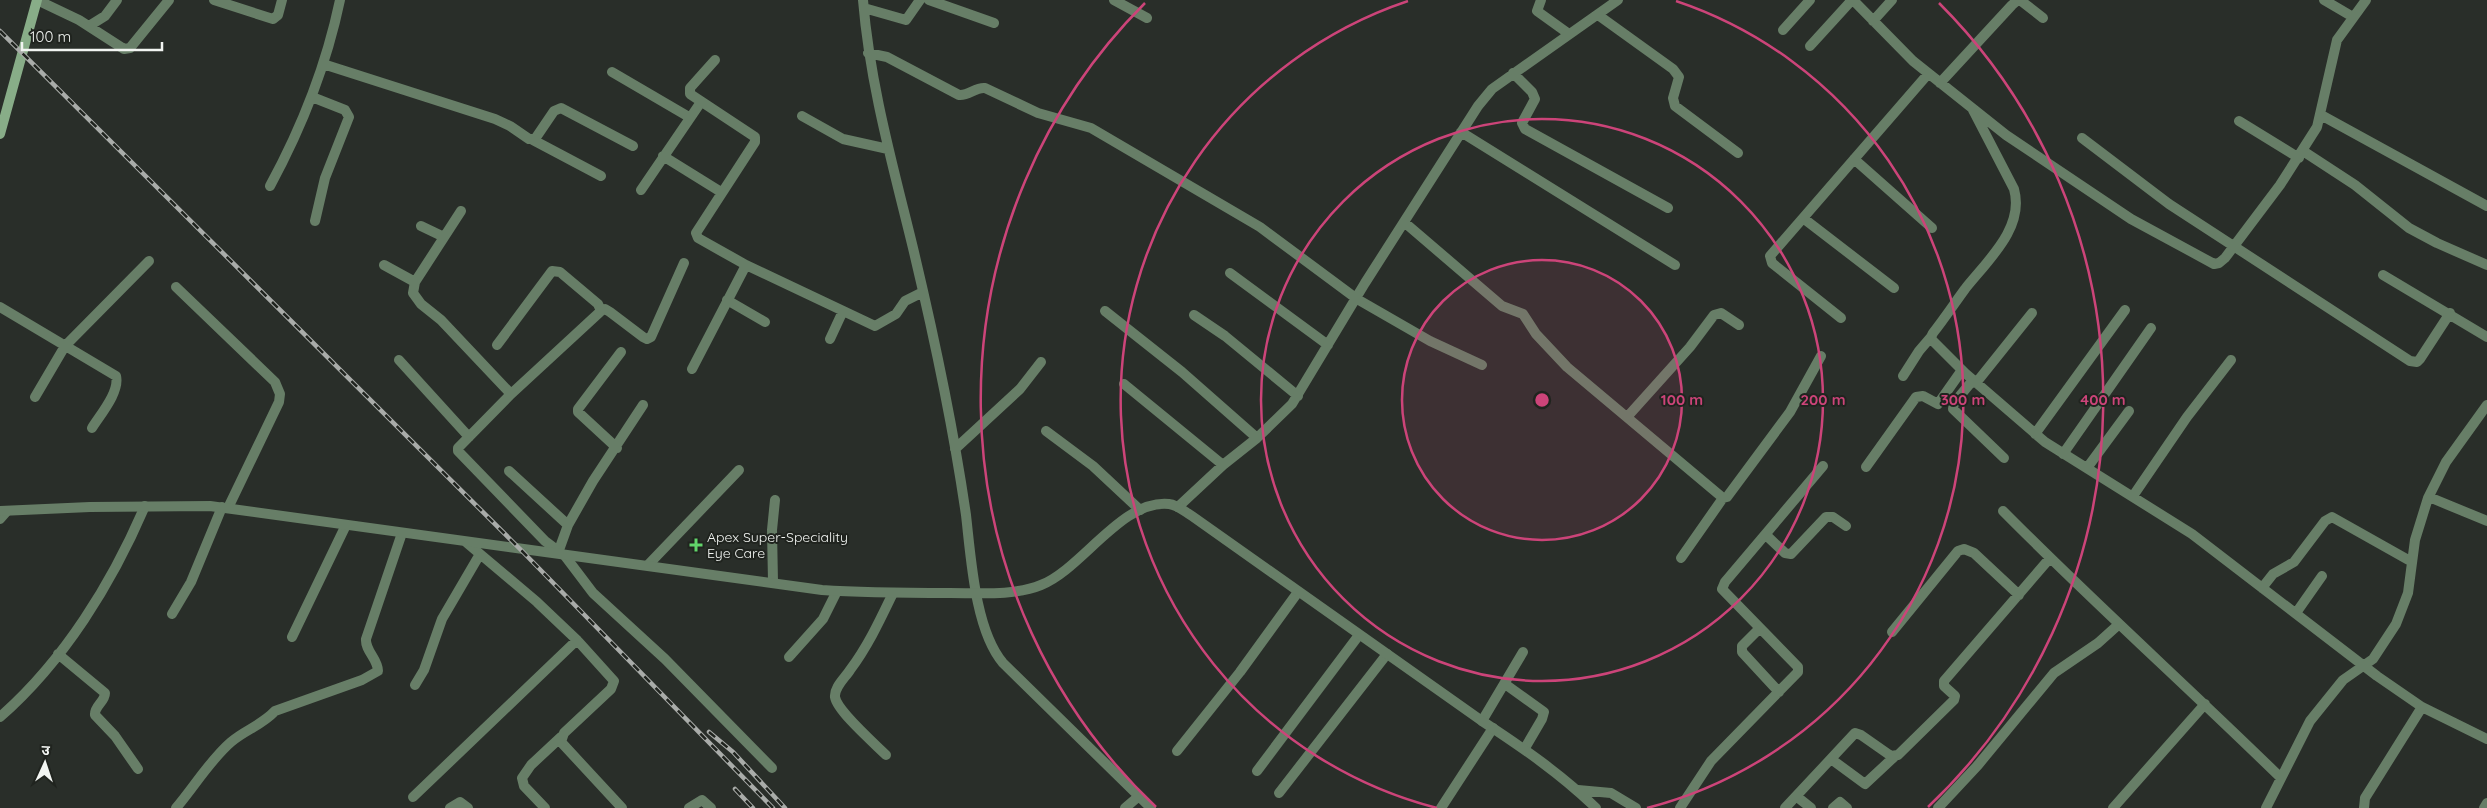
<svg xmlns="http://www.w3.org/2000/svg" width="2487" height="808" viewBox="0 0 2487 808" font-family="Quicksand,'Noto Sans Devanagari',sans-serif">
	<rect width="100%" height="100%" fill="#292e29"/>
	<g fill="none" stroke-linecap="round" stroke-linejoin="round">
		<path stroke="#677e67" stroke-width="10" d="M37,0L79,20L124,49L130,48L169,0
			M214,0L273,19L278,15L282,0
			M863,0C870,85 893,166 913,248C934,336 953,425 966,515C971,558 975,630 1003,663L1151,808
			M929,0L994,23
			M1114,0L1147,18
			M1541,0L1537,11L1569,34
			M1853,0L1913,61L2006,135L2131,219L2214,264L2219,263L2225,258L2280,185L2317,127L2337,40L2366,0
			M2020,0L2043,18
			M2324,0L2353,17
			M864,8L906,20L920,0
			M1598,15L1673,69L1679,77L1673,98L1675,106L1738,153
			M1873,21L1892,0
			M89,26L105,16L117,0
			M1783,30L1810,0
			M1810,46L1852,0
			M868,53L887,57L959,95C969,96 975,87 985,88L1038,113L1091,128L1260,227L1357,299L1430,341L1482,365
			M715,60L690,88V94L755,137V142L696,233L698,238L746,265L875,326L896,314L905,301L923,292
			M323,64L495,119L510,126L529,139H535L554,111L561,108L633,146
			M612,72L689,117
			M1513,73L1532,92L1535,99L1522,123L1525,129L1668,208
			M1940,83L2012,5L2018,0
			M312,97L345,110L349,117L325,178L315,221
			M1973,110L2014,189C2025,228 1987,261 1965,289C1954,304 1944,319 1933,333L1931,337L1933,341L1965,373L2045,442L2192,534L2377,676L2422,707L2487,739
			M2321,115L2487,206
			M802,116L843,139L888,149
			M2239,121L2299,158
			M1461,132L1675,265
			M2082,138L2169,204L2410,361L2417,362L2420,359L2450,313
			M533,140L601,176
			M2303,151L2355,185L2409,228L2437,243L2487,265
			M663,156L721,192
			M1854,159L1932,228
			M270,186C302,127 326,67 340,0
			M641,190L701,102
			M461,211L415,282L413,293L421,304L441,320L511,394
			M1803,218L1894,288
			M1404,222L1502,306L1523,314L1536,334L1567,367L1723,498L1727,497L1790,412L1821,356
			M421,226L444,237
			M684,263L651,337L647,339L643,337L610,312L605,309L601,311L511,394L458,448V451L545,541L565,556L593,593L665,659L772,768
			M384,265L415,282
			M1230,273L1328,345
			M2383,275L2487,337
			M176,287L275,382L280,394L279,402L228,508
			M727,300L765,322
			M0,307L116,376C120,392 100,415 92,428
			M1105,311L1182,372L1257,438
			M1194,315L1225,336L1298,396
			M1841,318L1772,263L1770,256L1928,74
			M830,339L843,311
			M497,345L552,271L560,272L598,304L601,311
			M399,360L469,437
			M692,369L746,265
			M1903,376L1919,351L1931,337
			M1973,380L1954,403L1953,409L2004,458
			M1976,383L2032,313
			M1124,384L1223,465
			M35,397L65,346L149,261
			M1628,416L1690,347L1714,315L1721,313L1739,325
			M1046,431L1093,466L1140,510
			M2035,434L2125,310
			M617,448L578,412V409L621,352
			M955,449L1020,389L1041,362
			M2063,454L2151,328
			M1866,467L1916,397L1923,396L1938,404L1962,370
			M2087,468L2129,411
			M509,471L568,525
			M2133,496L2187,417L2231,360
			M2429,497L2487,521
			M1178,507L1223,465L1257,438L1292,404L1365,283L1478,106L1492,89L1618,0
			M2003,511C2093,602 2189,688 2281,778
			M0,519L7,511
			M1766,535L1785,553L1791,554L1826,517H1833L1846,526
			M467,543L537,602L577,640L614,681L611,689L564,733L561,742L622,808
			M559,550L568,525L593,481L643,405
			M1681,558L1723,498
			M648,565L739,470
			M773,582L772,530L775,500
			M2262,588L2273,574L2294,562L2325,521L2332,517L2412,562
			M2296,613L2322,576
			M172,614L191,582L222,507
			M1760,628L1742,646V652L1779,692
			M1892,632L1958,551L1964,549L1974,553L2019,595
			M292,637L346,525
			M58,654L105,693C105,702 94,706 95,715L115,736L138,769
			M789,657L823,619L837,591
			M1505,684L1544,712L1542,719L1525,748
			M415,685L424,670L442,619L480,554
			M0,717C64,661 112,583 145,506
			M1482,721L1523,652
			M1177,751L1240,672L1298,592
			M886,755C875,744 837,711 835,697C834,687 845,678 850,670C868,646 880,620 893,593
			M1831,759L1865,784L1894,757
			M1257,771L1359,635
			M1279,793L1387,654
			M1796,796L1811,808
			M413,797L577,640
			M176,808C194,787 210,760 231,742C245,730 262,725 275,711L362,680L378,671C378,659 365,651 366,639L402,533
			M450,808L460,802L468,808
			M545,808L524,786L522,778L531,765L561,737
			M689,808L702,800L711,808
			M1125,808L1139,796
			M1441,808L1493,728
			M1680,808L1711,761L1798,672V667L1722,589L1725,582L1823,466
			M1785,808L1855,733L1861,735L1891,756L1898,755L1954,700L1955,696L1944,686V681L2050,558
			M1833,808L1840,802L1847,808
			M1938,808L1978,765L2054,673L2098,643L2118,625
			M2113,808L2205,704
			M2266,808L2310,721L2343,680L2373,659L2396,624L2408,593L2415,540L2428,498L2446,462L2487,405
			M2364,808L2365,798L2422,707
			M2484,808L2487,803"/>
		<path stroke="#677e67" stroke-width="10" d="M0,511L90,507L210,506L822,590C865,593 907,593 950,593C979,593 1014,596 1041,585C1082,569 1122,499 1169,504C1178,505 1185,512 1192,516L1482,721C1523,748 1561,774 1596,808
			M1578,790L1611,793L1636,808"/>
		<path stroke="#88ad88" stroke-width="10" d="M0,134L37,0"/>
		<defs>
			<path id="rail" d="M0,31L522,551L773,808
				M709,732L733,752L785,808
				M735,789L753,808"/>
		</defs>
		<use href="#rail" stroke="#a9aca9" stroke-width="4.5"/>
		<use href="#rail" stroke="#20241f" stroke-width="2.5" stroke-dasharray="8" stroke-linecap="butt"/>
	</g>
	<circle cx="1542" cy="400" r="140" fill="#cc4479" fill-opacity=".12"/>
	<g fill="none" stroke="#cc4479" stroke-width="2.5">
		<circle cx="1542" cy="400" r="140"/>
		<circle cx="1542" cy="400" r="281"/>
		<path d="M1437 808A421 421 0 0 1 1408 1M1676 1A421 421 0 0 1 1647 808"/>
		<path d="M1156 807A561 561 0 0 1 1145 3M1939 3A561 561 0 0 1 1928 807"/>
	</g>
	<path fill="#61d46a" stroke="#20241f" stroke-width="2" d="M693.5 537.5h5v5h5v5h-5v5h-5v-5h-5v-5h5z"/>
	<g text-anchor="middle" dominant-baseline="central" stroke-width="4" stroke-linejoin="round" paint-order="stroke">
		<g font-size="14" fill="#f2f5f2" stroke="#20241f" text-anchor="start">
			<text x="707" y="537">Apex Super-Speciality<tspan x="707" dy="16">Eye Care</tspan></text>
		</g>
	</g>
	<circle cx="1542" cy="400" r="8" fill="#cc4479" stroke="#20241f" stroke-width="2.5"/>
	<g font-size="15" text-anchor="middle" font-weight="bold" fill="#cc4479" stroke="#20241f" stroke-width="4" stroke-linejoin="round" paint-order="stroke">
		<text x="1682" y="405">100 m</text>
		<text x="1823" y="405">200 m</text>
		<text x="1963" y="405">300 m</text>
		<text x="2103" y="405">400 m</text>
	</g>
	<g transform="translate(45 763) rotate(3)" stroke="#20241f" stroke-width="4" paint-order="stroke">
	<path d="M0-4L9 19L0 12L-9 19Z" fill="#f2f5f2"/>
	<text y="-8" font-size="14" font-weight="bold" text-anchor="middle" fill="#f2f5f2">उ</text>
	</g>
	<path d="M22 42v8h140v-8" fill="none" stroke="#f2f5f2" stroke-width="2.5"/>
	<text x="30" y="42" font-size="15" fill="#f2f5f2" stroke="#20241f" stroke-width="4" paint-order="stroke">100 m</text>
</svg>
